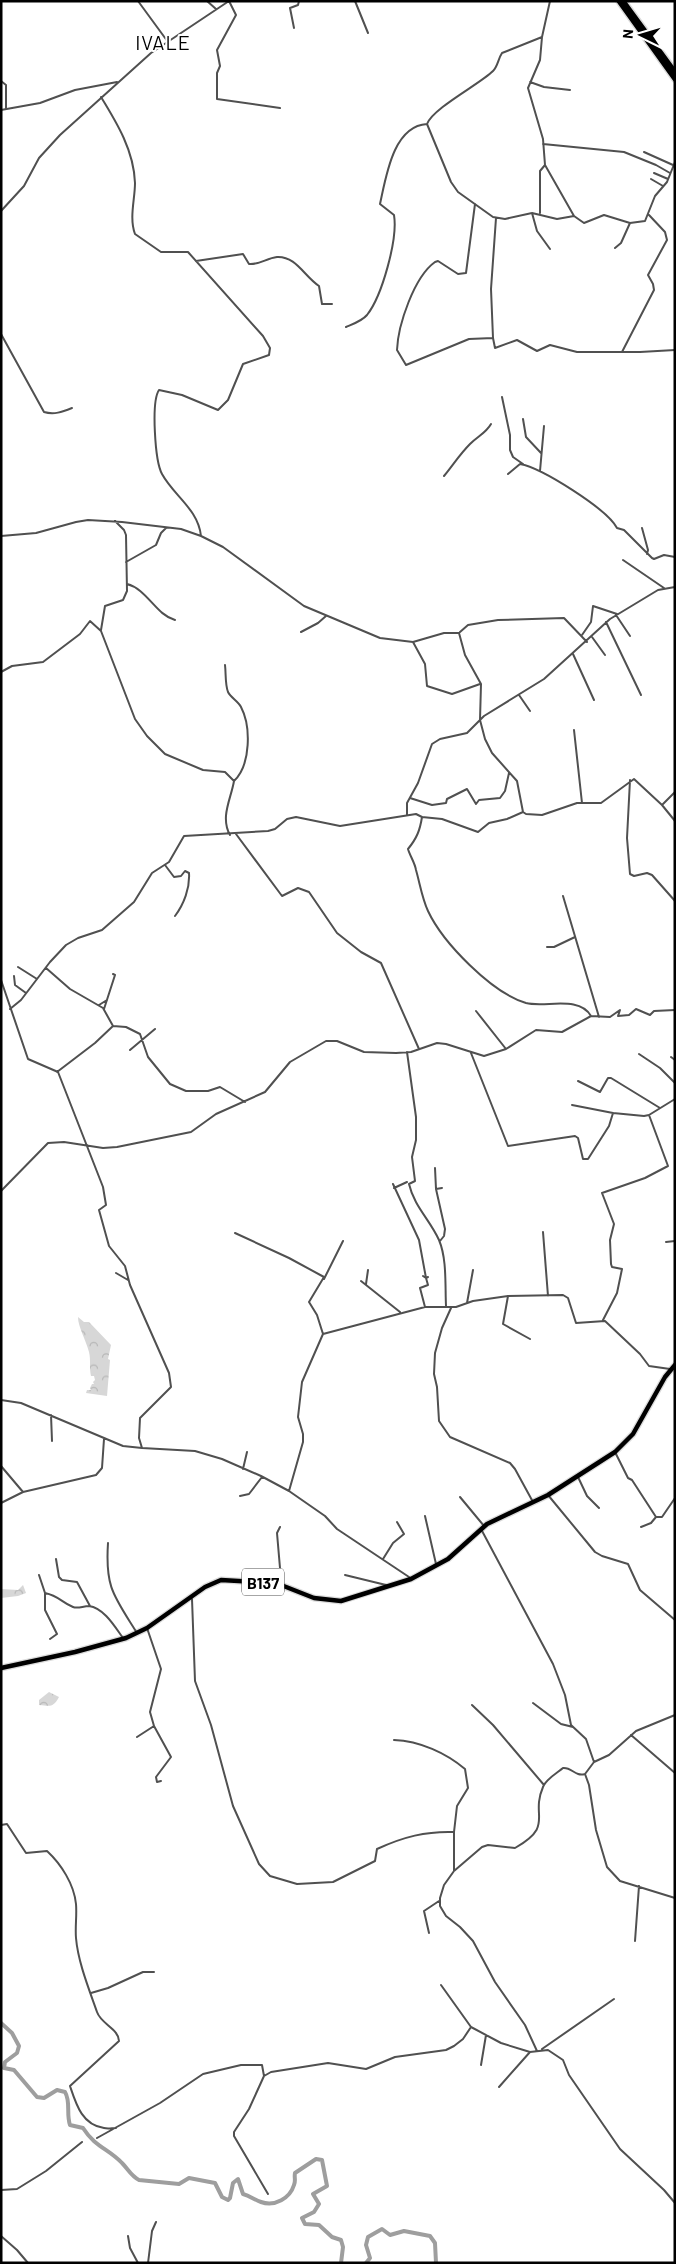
<svg xmlns="http://www.w3.org/2000/svg" width="676" height="2264" viewBox="0 0 676 2264" font-family="Barlow,sans-serif">
	<defs>
		<pattern id="forest-crowns" width="20" height="18" patternUnits="userSpaceOnUse" patternTransform="scale(1.25)"><rect width="20" height="18" fill="#d7d7d7"/><path d="M2 6a3 3 0 1 1 6 0M12 15a3 3 0 1 1 6 0" fill="none" stroke="#b7b7b7"/></pattern>
	</defs>
	<rect width="100%" height="100%" fill="#fff"/>
	<path fill="url(#forest-crowns)" d="M78,1317L84,1322H89L111,1345L108,1359L110,1360L107,1396L86,1393L87,1390H91L90,1388L92,1384H94L93,1382L95,1380L94,1376H91C89,1368 91,1360 89,1352C86,1340 78,1327 78,1317Z
		M23,1585L26,1593L18,1596L1,1598V1589L18,1590Z
		M49,1692L59,1697C53,1708 50,1706 39,1705V1700Z"/>
	<g fill="none" stroke-linecap="round" stroke-linejoin="round">
		<path stroke="#9e9e9e" stroke-width="4" d="M1,2023L12,2033L19,2046L17,2053L5,2062L4,2068L14,2070L37,2097L44,2098L57,2090L65,2092C71,2102 66,2114 70,2125L83,2128C95,2147 109,2149 122,2163C128,2169 131,2176 139,2180L179,2184L189,2178L215,2183L222,2197L228,2200L230,2198L233,2183L238,2179L243,2194C250,2196 255,2200 261,2202C275,2207 290,2198 294,2185C296,2181 294,2177 295,2173L316,2159L322,2160L327,2186L313,2194L319,2204L314,2212L302,2218L305,2224L319,2225L332,2237L341,2240L343,2247L341,2263
			M366,2263L370,2258L366,2245L368,2237L382,2229L390,2235L404,2231L430,2236L435,2243L436,2263"/>
		<defs>
			<path id="primary" d="M1,1668L75,1652L126,1638L147,1628L205,1587L221,1580L276,1583L314,1598L341,1601L411,1579L448,1559L487,1524L548,1495L615,1452L633,1434L665,1377L675,1365"/>
			<path id="trunk" d="M619,1L675,79
				M623,1L675,72"/>
		</defs>
		<use href="#primary" stroke="#dbdbdb" stroke-width="7"/>
		<use href="#trunk" stroke="#dbdbdb" stroke-width="8"/>
		<path stroke="#505050" stroke-width="2" d="M138,1L168,42
			M207,1L216,9
			M229,1L236,15L217,50L220,66L217,73V99L280,108
			M355,1L368,33
			M550,1L542,37L540,60L528,88L543,139L545,165L574,216L584,223L604,215L630,223L645,221L655,196L667,182L675,162
			M672,1H675
			M294,28L290,8L298,5L299,1
			M542,37L502,53C498,59 498,66 493,71C480,84 433,108 427,124L451,182L458,192L493,217L505,219L532,213L557,219L574,216
			M1,81L6,85V108
			M530,82L544,87L570,90
			M101,97C117,123 134,151 135,183C135,199 129,218 135,234L161,252H188L263,336L270,348L269,355L243,364L228,400L218,410L182,395L159,390C151,402 155,461 162,474C174,496 198,509 201,536
			M1,110L40,103L75,90L117,82
			M543,144L624,152L656,165L670,173
			M644,152L673,165
			M654,173L668,179
			M651,179L663,186
			M475,204L466,273L458,274L438,261L435,262C414,277 398,325 397,350L406,365L469,339L493,338L491,289L496,218
			M1,211L24,186L39,158L60,135L151,53L229,1
			M532,213L537,231L550,249
			M540,213V171L545,165
			M615,248L621,243L630,223
			M196,261L243,254L249,264C259,265 267,258 277,257C296,256 304,276 319,286L322,304H332
			M346,327C353,324 362,321 367,315C382,296 398,239 394,215L380,204C386,177 393,126 427,124
			M1,334L44,412C54,415 62,412 72,408
			M493,338L495,348L517,340L537,351L550,345L577,352H640L675,350
			M622,352L654,290L653,284L648,275L667,240L665,232L649,215
			M502,397L510,435V450L513,457L523,464
			M523,419L526,437L541,453
			M540,471L544,426
			M508,474L520,464C542,468 607,509 617,528L624,530L652,558L654,559L664,555L675,557
			M444,476C453,465 460,454 470,444C478,436 486,433 491,424
			M642,528L648,550L647,554
			M1,536L36,533L76,522L88,520L122,522L181,529L201,536L223,547L304,606L380,638L413,642L444,633H459L465,655L481,684L480,720L485,739L492,753L517,781L523,812
			M623,560L664,588
			M126,562L156,545L161,533L166,528
			M127,584C147,589 156,615 175,620
			M616,615L630,636
			M606,622L641,695
			M101,630L105,606L123,600L127,591L126,535L124,530L115,521
			M301,632L318,623L326,616
			M460,632L468,625L498,620L564,618L587,642
			M582,635L591,622L593,606L617,614
			M592,637L605,655
			M413,642L425,664L427,686L452,694L480,684
			M573,654L594,700
			M225,665C226,673 225,684 228,692C231,698 238,701 241,707C251,726 251,765 234,781
			M1,672L12,666L43,662L80,634L90,621L101,631L135,719L147,736L165,754L203,770L225,772L234,781C231,799 220,817 230,835
			M519,695L530,711
			M574,730L582,803
			M630,780L627,838L630,874L634,876L647,873L652,875L675,901
			M410,798L432,805L446,803L447,799L467,789L476,804L479,800L500,798L505,791L509,773
			M662,805L675,792
			M407,814V803L418,783L432,744L440,739L467,733L484,716L544,679L610,619L658,590L675,587
			M422,817L442,819L478,832L489,823L507,819L523,812L526,814L542,815L577,803H601L634,779L662,805L675,821
			M236,834L282,896L298,888L309,892L337,933L361,952L381,963L419,1049
			M165,865L174,877L181,876L185,871L189,873C190,888 184,904 175,916
			M563,896L599,1017
			M547,947H554L575,937
			M18,967L37,979
			M46,968L70,989L103,1008L113,1026L95,1043L57,1072
			M14,976L15,985L26,993
			M1,980L28,1059L58,1072L103,1187L106,1205L99,1210L109,1246L125,1266L130,1285L169,1373L171,1387L140,1418L139,1438L142,1448L195,1451L222,1459L261,1476L289,1491L325,1516L337,1529L409,1577
			M99,1005L107,1000
			M10,1009L21,1000L50,962L66,945L78,938L102,930L134,902L152,873L169,862L184,836L268,831L275,829L287,819L296,817L340,826L416,814L422,817C420,830 417,838 408,849C410,856 415,863 416,870C420,884 422,898 428,911C443,943 492,993 526,1003C545,1008 579,995 591,1016
			M104,1009L115,975L113,974
			M476,1011L506,1049
			M113,1026L126,1027L140,1034L148,1057L170,1084L186,1091H208L220,1087L245,1102
			M130,1050L155,1029
			M407,1052L416,1117V1140L412,1157L415,1181L409,1184C414,1206 430,1220 439,1240C447,1259 445,1285 446,1306
			M471,1053L508,1146L575,1136L578,1138L583,1159H588L609,1126L613,1113
			M639,1054L660,1068L675,1083
			M671,1057L675,1060
			M578,1081L600,1092L608,1078H611L660,1108
			M572,1105L613,1113L644,1116L649,1115L675,1099
			M435,1168L436,1189L445,1229L444,1236L440,1241
			M393,1184L419,1240L426,1278L428,1277
			M394,1188L407,1182
			M436,1189L442,1188
			M1,1191L48,1143L64,1142L103,1148L117,1147L191,1132L216,1114L265,1092L290,1062L326,1041H337L364,1052L396,1053L411,1052L437,1043L446,1044L484,1056L506,1049L536,1030L562,1032L591,1016L610,1017L620,1010L618,1016L629,1015L636,1009L650,1015L654,1011L675,1010
			M543,1232L548,1296
			M235,1233L289,1258L324,1277L309,1302L317,1315L323,1334L302,1382L298,1417L303,1434V1442L289,1491
			M666,1242L675,1241
			M116,1273L128,1280
			M423,1276L426,1278L428,1285L420,1288L425,1307
			M324,1279L343,1241
			M361,1281L400,1312
			M366,1284L368,1270
			M508,1296L503,1324L530,1339
			M467,1303L473,1270
			M451,1308L442,1328L435,1353L434,1374L437,1387L439,1421L450,1437L510,1463L515,1469L533,1502
			M603,1320L617,1293L622,1269L612,1267L611,1264L610,1240L614,1224L602,1193L645,1178L668,1166L649,1115
			M323,1334L425,1307H456L473,1301L508,1296L563,1295L568,1298L576,1323L605,1321L640,1354L649,1366L670,1369
			M1,1400L21,1403L123,1446L142,1448
			M51,1415L52,1441
			M615,1452L628,1478L632,1480L656,1517H662L675,1498
			M1,1466L23,1492
			M243,1469L247,1452
			M578,1477L587,1496L599,1508
			M548,1495L595,1552L602,1556L628,1564L640,1590L675,1620
			M240,1496L249,1494L262,1477
			M460,1497L484,1526
			M1,1503L23,1492L96,1475L102,1468L104,1439
			M425,1516L436,1564
			M641,1527L651,1523L656,1517
			M481,1529L553,1664L565,1695L571,1725L586,1739L594,1762
			M108,1543C105,1588 114,1596 137,1633
			M56,1559L59,1577L62,1580L77,1582L90,1606
			M383,1559L393,1543L404,1534L397,1522
			M39,1575L45,1593C59,1596 61,1602 73,1607C78,1609 83,1606 89,1606C104,1608 115,1627 123,1638
			M345,1575L386,1585
			M276,1583L280,1568L277,1533L280,1527
			M45,1593V1610L57,1634L50,1639
			M192,1599L195,1681L211,1725L233,1806L259,1864L270,1876L297,1884L333,1882L375,1861L377,1849C403,1837 426,1831 454,1832V1871
			M147,1628L161,1669L150,1712L154,1726L171,1757L156,1777L157,1782L161,1781
			M675,1638V1647
			M533,1703L561,1724L573,1727
			M472,1705L493,1725L544,1785
			M631,1735L675,1773
			M137,1737L154,1726
			M394,1740C420,1741 446,1753 465,1769L468,1788L457,1806L454,1832
			M585,1774L589,1785L596,1830L607,1867L620,1881L675,1898
			M1,1825L7,1824L26,1853L47,1851C61,1864 74,1884 76,1904C77,1915 75,1927 76,1938C78,1962 89,1989 97,2012C101,2024 119,2029 119,2041L70,2086C76,2104 82,2125 104,2128C108,2129 112,2128 116,2128
			M429,1933L424,1911L439,1901
			M635,1941L639,1886
			M441,1985L471,2027
			M91,1993L108,1988L143,1972H154
			M542,2049L614,1999
			M537,2051L525,2025L495,1982L473,1941L460,1927L446,1916L440,1906V1898L444,1885L454,1871L482,1847L488,1845L515,1848C555,1825 530,1817 543,1787C546,1779 557,1773 563,1768C572,1767 575,1777 585,1774L594,1762L609,1755L636,1731L675,1715
			M481,2065L486,2035
			M499,2087L530,2052
			M97,2138L160,2103L203,2074L241,2065H262L264,2076
			M1,2190L17,2189L46,2171L82,2142
			M268,2194L234,2136V2132L249,2109L264,2076L271,2072L328,2063L366,2069L395,2057L446,2050L454,2046L463,2039L471,2027L501,2043L530,2052L548,2050L563,2060L569,2075L620,2149L664,2190L675,2203
			M1,2236L17,2250L28,2263
			M128,2236L130,2248L138,2263
			M148,2263L152,2231L156,2222"/>
		<use href="#primary" stroke="#000" stroke-width="4.5"/>
		<use href="#trunk" stroke="#000" stroke-width="5"/>
	</g>
	<g text-anchor="middle" dominant-baseline="central" stroke-width="4" stroke-linejoin="round" paint-order="stroke">
		<rect fill="#fff" stroke="#4c4c4c" stroke-width="1" x="242" y="1568.5" width="42" height="27" rx="4"/>
		<g font-size="16" font-weight="bold" fill="#000">
			<text x="263" y="1582">B137</text>
		</g>
		<g font-size="20" letter-spacing="1" fill="#000" stroke="#fff">
			<text x="163" y="42">IVALE</text>
		</g>
	</g>
	<rect width="676" height="2264" fill="none" stroke="#000000" stroke-width="5"/>
	<g transform="translate(641 35) rotate(275)" stroke="#ffffff" stroke-width="4" paint-order="stroke">
	<path d="M0-4L9 19L0 12L-9 19Z" fill="#000000"/>
	<text y="-8" font-size="14" font-weight="bold" text-anchor="middle" fill="#000000">N</text>
	</g>
</svg>
